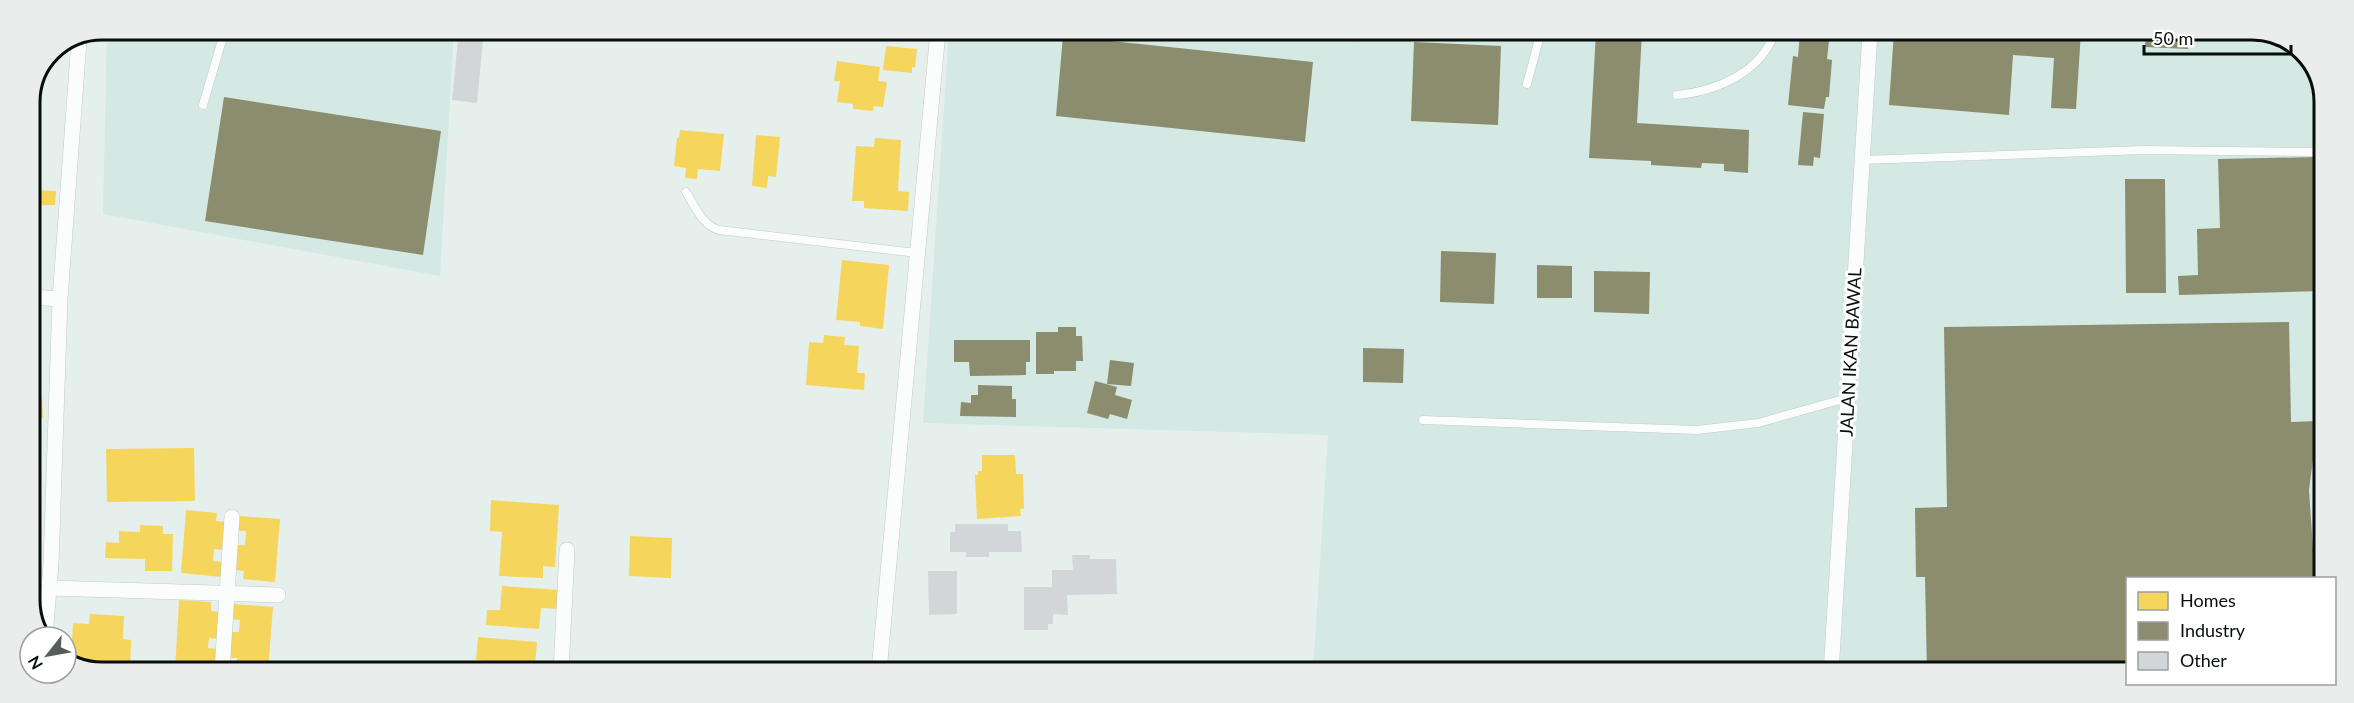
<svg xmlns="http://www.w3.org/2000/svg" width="2354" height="703" viewBox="0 0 2354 703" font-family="Lato,sans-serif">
	<rect width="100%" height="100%" fill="#e5f0ed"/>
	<path fill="#d4e9e3" d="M107,30H454L440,276L103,214Z
		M949,31L2270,32L2306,55L2324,98L2322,578H2128L2127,673L1313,672L1328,435L923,423Z"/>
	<path fill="#f6d55c" d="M886,46L917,49L915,67H912V73L883,70Z
		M837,61L880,67L878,81L887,82L883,107L874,106L873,111L853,109V104L837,102L840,81H834Z
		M30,119L39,120L38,152L30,151Z
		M680,130L724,134L720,171L698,169L697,179L685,178L686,168L674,166L677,138H679Z
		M756,135L780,137L776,177L768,176L767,188L752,186Z
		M875,138L901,140L898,191L909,192L908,211L864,208V201H852L856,146L874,147Z
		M30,190L56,191L55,205H34V208H30Z
		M30,232H35V248H30Z
		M842,260L889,265L883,329L860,326V322L836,320Z
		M40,325L41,338L30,339V326Z
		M824,335L845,337L844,345L859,346L857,373H865L864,390L806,385L809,342L823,343Z
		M42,397L43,418L30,419V398Z
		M194,448L195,501L107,502L106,449Z
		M982,455H1015L1016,474H1023L1024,509H1020L1021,516L977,519L975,475H978V471H982Z
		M491,500L559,505L555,567L543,566V578L499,576L502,532L490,531Z
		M186,510L217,513L216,521L226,522L224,550L214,549L213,561L223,562L222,577L181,573Z
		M239,516L280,519L275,582L243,579L244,571L236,570L237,545H245L246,531H238Z
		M30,525H36L38,558L30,559Z
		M140,525L163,526V534H173L172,571H145V559L105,558L106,542L119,543V531L140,532Z
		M630,536L672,538L671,578L629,576Z
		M502,586L560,590L559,609L541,608L539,629L486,625L487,610H500Z
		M179,600L211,602V611L220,612L219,639L209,638L208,648L217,649L216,671H175Z
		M232,604L273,607L268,671H236L237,658H228L230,632H239L240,620L231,619Z
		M90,614L124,616L123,639L131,640L130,671H84L71,663L73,623L89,624Z
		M478,637L537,642L535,665L476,660Z
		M488,666L520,669V671H487Z"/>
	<path fill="#8c8c6e" d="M1596,32H1642L1637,123L1749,130L1748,173L1724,171V164L1702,163L1701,168L1651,165V161L1589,158Z
		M1800,32H1830L1827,59L1832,60L1829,97H1826L1824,109L1788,105L1793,56L1798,57Z
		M1894,32H2081L2076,109L2051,108L2054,58L2013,55L2009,115L1889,105Z
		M2146,32H2189L2188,49L2145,47Z
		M1063,36L1313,62L1305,142L1056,116Z
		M1414,42L1501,46L1498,125L1411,121Z
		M224,97L441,131L423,255L205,221Z
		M1803,112L1824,114L1820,158L1814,157L1813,166L1798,165Z
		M2318,157L2323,291L2179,295L2178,276L2198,275L2197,229L2220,228L2218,159Z
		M2125,179H2165L2166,293H2126Z
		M1441,251L1496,253L1494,304L1440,302Z
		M1537,265L1572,266V298H1537Z
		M1594,271L1650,272L1649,314L1594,312Z
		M2289,322L2291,422L2318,421L2309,490L2315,578H2128V673H1927L1925,577H1916L1915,508L1947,507L1944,327Z
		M1058,327H1076V336H1082L1083,361H1076V371H1054V374H1036V332H1058Z
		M954,340H1030V362H1026V375L970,376L969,362H954Z
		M1363,348L1404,349L1403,383L1363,382Z
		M1110,360L1134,363L1131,386L1107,384Z
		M1095,381L1117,387L1115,395L1132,400L1127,419L1110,414L1108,419L1087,413Z
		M978,385L1012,386V399H1016V417L960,416L961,402L971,403V395H978Z"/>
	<path fill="#d2d6d8" d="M459,30H484L477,103L452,100Z
		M955,524H1008V531H1021L1022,552H989V557H966V552H950V532H955Z
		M1072,555H1090V559H1116L1117,594L1067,595L1068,615L1053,614V624H1048V630H1024V587H1052V570H1073Z
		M928,571H957V614L929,615Z"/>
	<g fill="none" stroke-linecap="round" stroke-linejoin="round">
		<defs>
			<path id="lane" d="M1317,31L1357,37
				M1527,84L1541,32
				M1677,95C1718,91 1761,72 1775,32
				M203,105L225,30
				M1862,160L2143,150L2317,152
				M686,192C695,206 702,225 719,230L917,253
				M1423,420L1697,430L1758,423L1847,398"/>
			<path id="street" d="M30,297L60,299
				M49,588L278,595
				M45,637L51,564L60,299L79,40
				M222,671L232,517
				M561,671L567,550
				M879,671L938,31
				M1831,673L1870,32"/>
		</defs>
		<use href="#lane" stroke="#c1cac7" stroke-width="9"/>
		<use href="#street" stroke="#c1cac7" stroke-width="16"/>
		<use href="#lane" stroke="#fbfdfc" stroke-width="8"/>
		<use href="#street" stroke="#fbfdfc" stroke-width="15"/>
	</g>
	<g text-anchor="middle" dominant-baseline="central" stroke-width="6" stroke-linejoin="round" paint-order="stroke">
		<g font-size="18" fill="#070e0c" stroke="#fff">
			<text transform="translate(1850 352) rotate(-87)">JALAN IKAN BAWAL</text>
		</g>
	</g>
	<path d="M0 0H2354V703H0ZM102 40H2252A62 62 0 0 1 2314 102V600A62 62 0 0 1 2252 662H102A62 62 0 0 1 40 600V102A62 62 0 0 1 102 40Z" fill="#ebecec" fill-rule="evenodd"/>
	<path fill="none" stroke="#070e0c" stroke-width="3" d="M102 40H2252A62 62 0 0 1 2314 102V600A62 62 0 0 1 2252 662H102A62 62 0 0 1 40 600V102A62 62 0 0 1 102 40Z"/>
	<rect x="2126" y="577" width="210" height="108" fill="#ffffff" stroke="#9c9f9e" stroke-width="1.5"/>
	<rect x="2138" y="592" width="30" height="18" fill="#f6d55c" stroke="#9c9f9e" stroke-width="1.5"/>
	<text x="2180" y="607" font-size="18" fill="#070e0c">Homes</text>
	<rect x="2138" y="622" width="30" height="18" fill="#8c8c6e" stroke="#9c9f9e" stroke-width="1.5"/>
	<text x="2180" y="637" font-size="18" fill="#070e0c">Industry</text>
	<rect x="2138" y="652" width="30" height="18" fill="#d2d6d8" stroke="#9c9f9e" stroke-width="1.5"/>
	<text x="2180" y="667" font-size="18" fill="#070e0c">Other</text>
	<g transform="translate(48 655) rotate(239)"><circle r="28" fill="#ffffff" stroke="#9c9f9e" stroke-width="1.5"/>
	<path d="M0-4.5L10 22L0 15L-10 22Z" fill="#555d5b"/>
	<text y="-9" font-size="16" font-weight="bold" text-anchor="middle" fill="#070e0c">N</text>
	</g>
	<path d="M2144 45v9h147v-9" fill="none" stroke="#070e0c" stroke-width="3"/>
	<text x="2153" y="45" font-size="18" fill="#070e0c" stroke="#ffffff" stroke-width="4.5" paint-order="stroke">50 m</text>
</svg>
